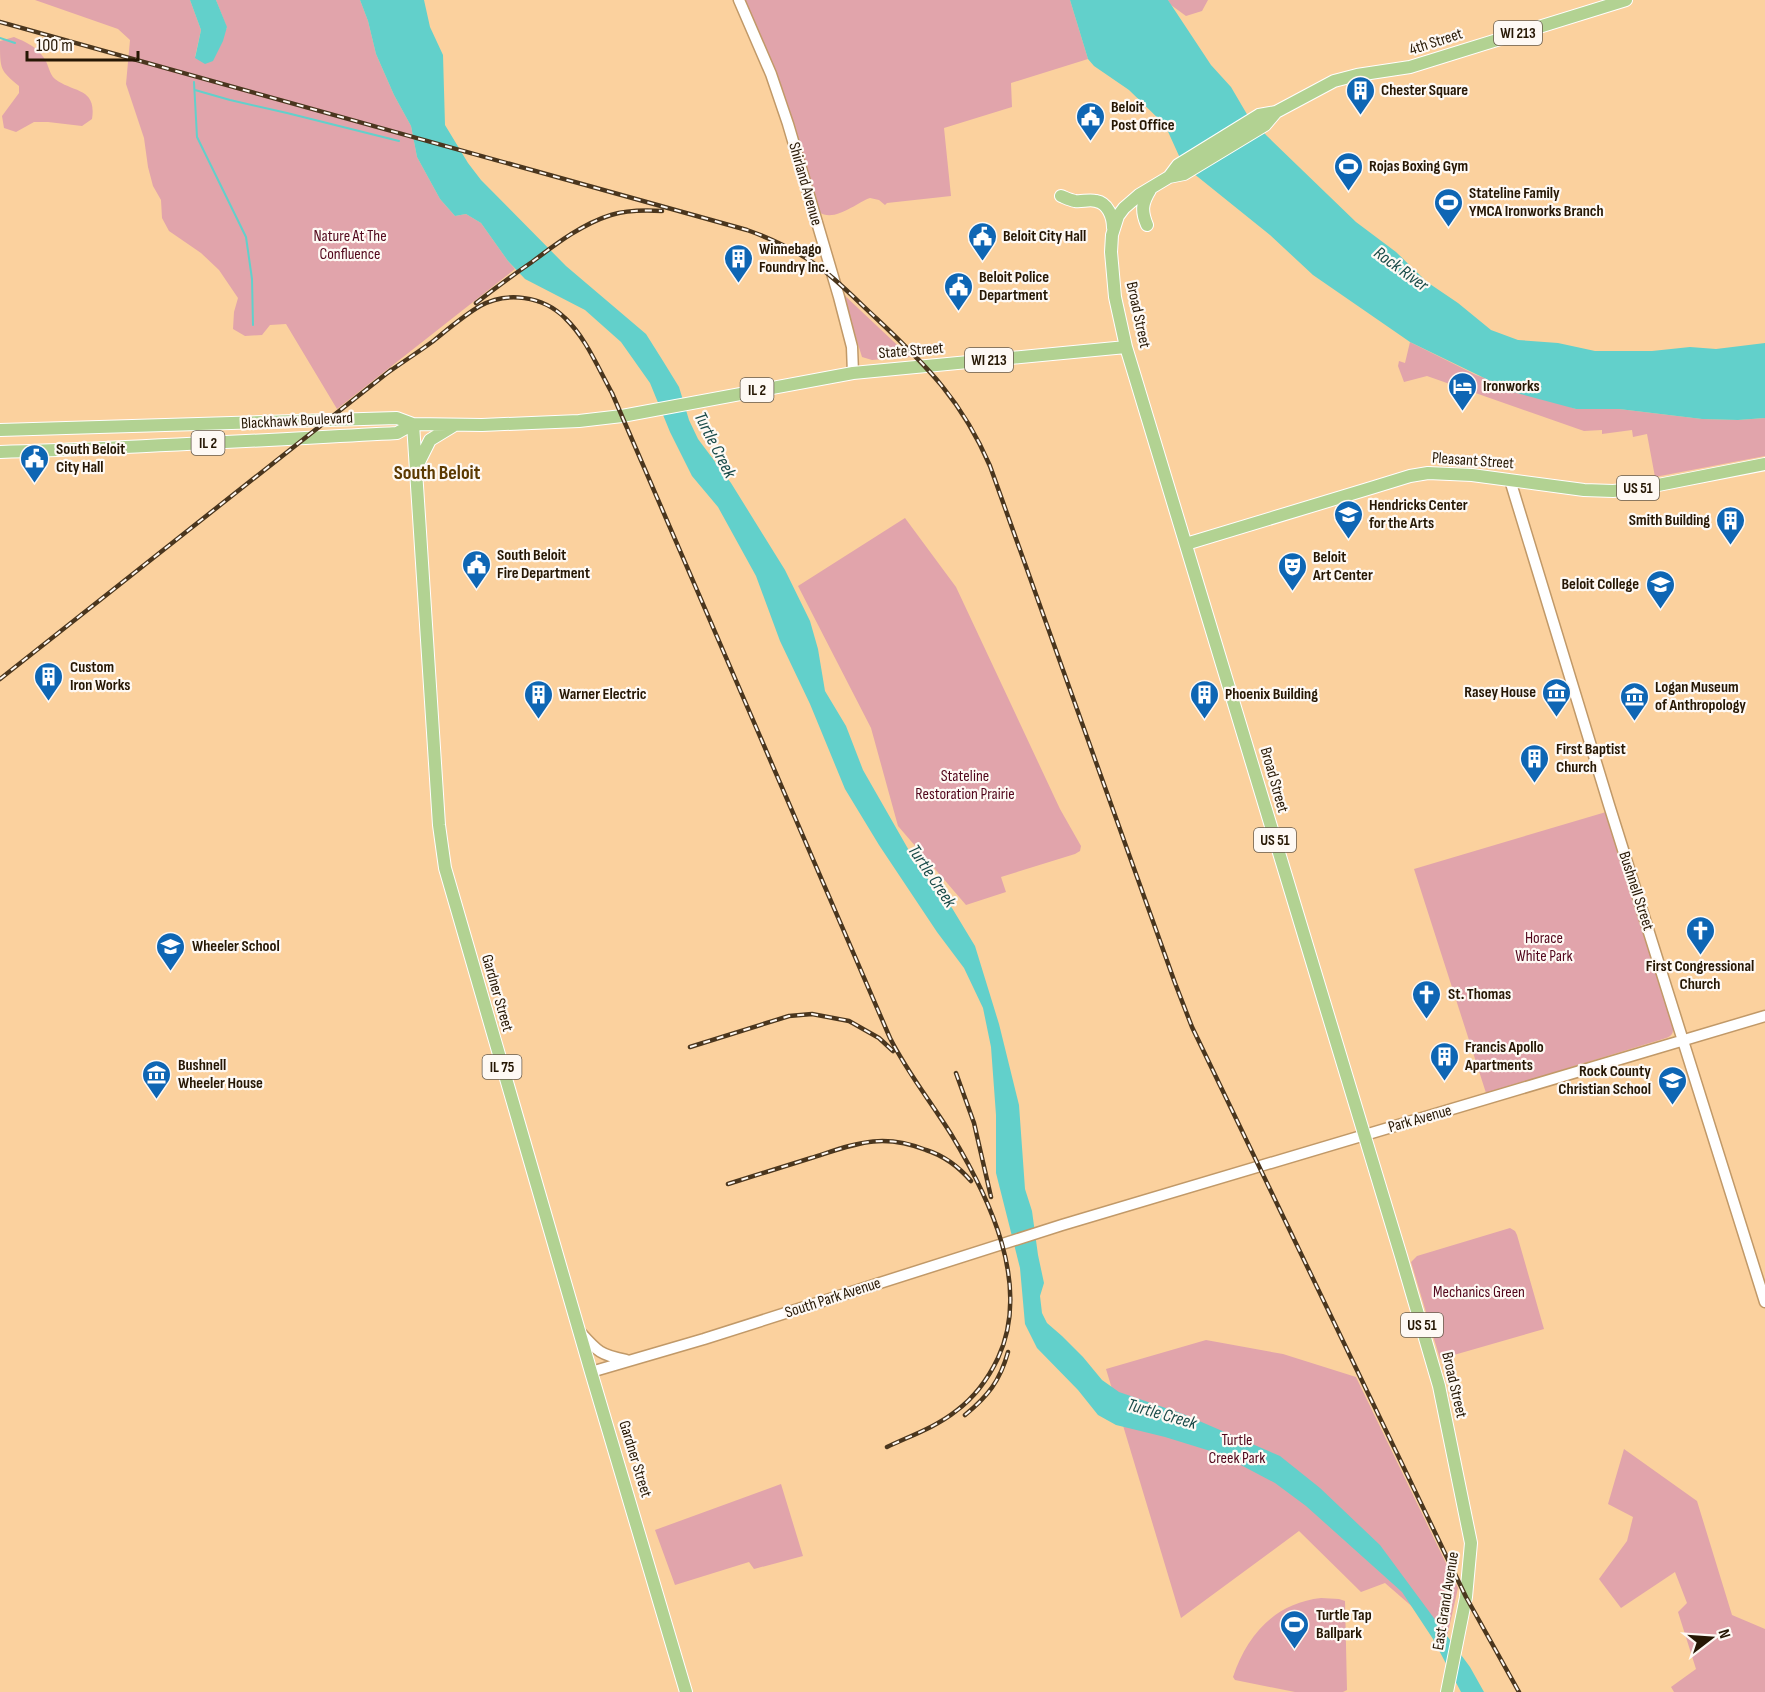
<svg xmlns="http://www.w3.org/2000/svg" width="1765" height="1692" viewBox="0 0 1765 1692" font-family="'Sofia Sans Condensed',sans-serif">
	<rect width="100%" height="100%" fill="#fbd19e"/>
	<path fill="#e1a4ab" d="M35,0H190L201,30L195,57L227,28L216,0H360L368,21L376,54L394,95L411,126L417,157L440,199L455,216L466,214L481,223L508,261L515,269L337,409L286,324L270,325L262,335L245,336L233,329L234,312L238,298L219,270L201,253L169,231L162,218L161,200L153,186L148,167L144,138L126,84L130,40L118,29Z
		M743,0H1070L1088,59L1011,83L1012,107L944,128L951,196L887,203L885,205L879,200L870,198C856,203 834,223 819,212Z
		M1168,0H1208L1202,11L1186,16L1171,5Z
		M14,37C26,42 37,47 44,58C49,65 49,74 55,79C73,93 97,87 92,119L82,126L48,122H34L16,132L4,128L2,116L19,93V86C0,70 0,70 0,41Z
		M842,293L910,357L872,360L862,357Z
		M1410,342L1476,375L1576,409H1619L1702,419L1738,420L1765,418V456L1655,477L1647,434L1633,437L1632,430L1602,434V430L1584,431L1427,376L1404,382L1398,366L1399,361L1405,363Z
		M905,518L956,587L1060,809L1081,846L1080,851L1075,854L1001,877L1006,892L966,905L898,826L871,728L798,586Z
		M1606,812L1673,1026C1674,1034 1671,1037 1663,1039L1486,1093L1414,869Z
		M1510,1228L1515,1231L1517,1235L1544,1329L1440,1359L1411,1262L1417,1256Z
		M1206,1340L1283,1354L1356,1377L1458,1588L1447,1637L1385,1583L1361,1592L1299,1531L1181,1618L1106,1369Z
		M1624,1449L1697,1501L1732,1615L1765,1629V1692H1674L1671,1687L1696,1669L1678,1612L1687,1603L1675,1572L1621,1608L1599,1579L1627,1541L1633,1517L1608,1504Z
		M781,1484L803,1556L754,1569L749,1562L675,1585L655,1530Z
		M1321,1598L1339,1599L1345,1601L1347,1690L1343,1692H1295L1235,1680L1233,1677C1247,1635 1275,1603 1321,1598Z"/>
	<path fill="#62d0cb" d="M190,0H216L227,27L223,41L213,61L205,64L195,58L201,30Z
		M360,0H424L430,27L443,55L445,125L468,163L481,180L566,266L646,334L663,361L679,387L689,420L698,439L731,483L785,570L810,621L818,649L825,691L846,726L863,770L919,868L952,908L975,946L999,1024L1019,1105L1025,1189L1032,1211L1038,1255L1044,1283L1040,1296L1042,1313L1047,1323L1062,1336L1083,1357L1102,1380L1119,1392L1183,1414L1280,1456L1320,1488L1380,1545L1470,1667L1484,1692H1461L1433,1639L1402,1592L1306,1506L1275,1483L1220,1454L1165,1437L1116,1425L1098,1415L1078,1390L1037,1348L1025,1324L1020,1268L996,1173V1115L991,1047L983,1008L964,968L937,932L879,845L845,789L810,704L780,641L756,576L718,507L692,476L670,432L650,383L621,342L585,310L525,279L508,261L481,223L466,214L455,216L440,199L417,157L411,126L394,95L376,54L368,21Z
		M1070,0H1168L1211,65L1231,87L1248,116L1267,136L1356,222L1396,252L1427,282L1458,303L1491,330L1518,340L1558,343L1595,351H1652L1690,347L1716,349L1765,343V418L1738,420L1702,419L1619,409H1576L1513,392L1410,342L1313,275L1270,235L1193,173L1180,158L1165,125L1129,90L1094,66L1088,59Z"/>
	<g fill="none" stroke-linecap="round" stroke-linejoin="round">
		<path stroke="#62d0cb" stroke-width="2" d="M0,38L15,43
			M194,82L197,137L246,237L252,279L253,325
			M195,90L230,100L287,113L399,141"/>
		<defs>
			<path id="tertiary" d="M739,0L771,74L788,124L839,297L852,347L853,373
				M1510,480L1609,805L1765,1302
				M580,1332C597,1351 600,1355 626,1360
				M591,1372L704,1339L1062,1225L1765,1016"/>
			<path id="primary" d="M1276,112L1265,125L1184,174L1169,177L1139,195L1124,208L1118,216L1112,235L1111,252L1115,297L1126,347L1401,1256L1439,1386L1471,1543L1466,1597L1447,1692
				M1169,177L1178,165L1259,115L1276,112L1334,81L1357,75L1410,67L1626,0
				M1061,196C1066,198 1070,200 1075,201C1082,202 1089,199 1096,201C1108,203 1113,217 1113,228
				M1147,225C1141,211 1142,203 1150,190
				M413,424L439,825L445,868L591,1372L686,1692
				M0,430L397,418L413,424L482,425L579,421L622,416L853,373L1126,347
				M0,452C132,448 264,440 397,433L413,424
				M418,464L430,440L453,426
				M1186,544L1371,488L1410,476L1428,473L1472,475L1584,490L1613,491L1643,488L1765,464"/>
		</defs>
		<use href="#tertiary" stroke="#c19968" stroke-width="13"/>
		<use href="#primary" stroke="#fff" stroke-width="14"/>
		<use href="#tertiary" stroke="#fff" stroke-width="10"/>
		<use href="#primary" stroke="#b2d292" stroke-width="12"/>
		<defs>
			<path id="rail" d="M0,22L747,230C778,241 808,256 834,279C849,292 863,306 877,319C928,367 962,401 990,466L1175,983L1192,1027L1466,1597L1519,1692
				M476,303C494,289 513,275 532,262C556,244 582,224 611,215C627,210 645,210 662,211
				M386,374C401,363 417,353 432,342C447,330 463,316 480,306C507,291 543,296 565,318C586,338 598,368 612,393L890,1038C907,1072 931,1102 951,1134C989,1197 1032,1285 998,1358C988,1379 975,1397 956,1411C936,1427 910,1436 887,1447
				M0,679L391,370
				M690,1047L789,1016L812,1014L849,1021L879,1038L893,1051
				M956,1073L974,1123L991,1197
				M728,1184C756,1175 783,1167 811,1158C855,1144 881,1132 926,1150C945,1156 958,1166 971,1181
				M965,1415C988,1396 1000,1381 1008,1352"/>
		</defs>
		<use href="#rail" stroke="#4a361e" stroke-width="4.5"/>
		<use href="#rail" stroke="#fef9f4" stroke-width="2" stroke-dasharray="7" stroke-linecap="butt"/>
	</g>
	<defs>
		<symbol id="building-pin" viewBox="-11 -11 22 30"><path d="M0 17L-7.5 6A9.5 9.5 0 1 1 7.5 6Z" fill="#0e66b4" stroke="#fef9f4"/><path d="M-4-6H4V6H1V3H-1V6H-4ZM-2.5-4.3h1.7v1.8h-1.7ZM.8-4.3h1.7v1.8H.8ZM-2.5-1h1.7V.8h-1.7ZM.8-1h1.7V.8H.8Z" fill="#fff"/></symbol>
		<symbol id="civic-pin" viewBox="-11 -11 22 30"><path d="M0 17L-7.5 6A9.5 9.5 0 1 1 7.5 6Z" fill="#0e66b4" stroke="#fef9f4"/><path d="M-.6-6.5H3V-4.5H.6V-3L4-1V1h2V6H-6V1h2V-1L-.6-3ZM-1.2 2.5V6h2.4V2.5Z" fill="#fff"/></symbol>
		<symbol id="stadium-pin" viewBox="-11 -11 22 30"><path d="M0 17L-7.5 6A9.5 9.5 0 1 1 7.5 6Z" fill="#0e66b4" stroke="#fef9f4"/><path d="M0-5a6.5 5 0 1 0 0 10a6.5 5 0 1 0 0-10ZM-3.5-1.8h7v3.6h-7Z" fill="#fff"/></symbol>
		<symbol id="hotel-pin" viewBox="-11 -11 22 30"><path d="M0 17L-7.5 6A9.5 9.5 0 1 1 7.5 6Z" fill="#0e66b4" stroke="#fef9f4"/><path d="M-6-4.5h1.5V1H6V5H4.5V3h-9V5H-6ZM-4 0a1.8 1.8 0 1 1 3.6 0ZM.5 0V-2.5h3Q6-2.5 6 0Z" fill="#fff"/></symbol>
		<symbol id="university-pin" viewBox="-11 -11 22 30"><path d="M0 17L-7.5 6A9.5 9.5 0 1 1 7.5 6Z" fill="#0e66b4" stroke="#fef9f4"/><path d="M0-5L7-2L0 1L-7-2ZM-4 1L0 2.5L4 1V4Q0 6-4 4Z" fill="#fff"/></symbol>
		<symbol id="theatre-pin" viewBox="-11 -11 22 30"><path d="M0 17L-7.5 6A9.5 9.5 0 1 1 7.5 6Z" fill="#0e66b4" stroke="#fef9f4"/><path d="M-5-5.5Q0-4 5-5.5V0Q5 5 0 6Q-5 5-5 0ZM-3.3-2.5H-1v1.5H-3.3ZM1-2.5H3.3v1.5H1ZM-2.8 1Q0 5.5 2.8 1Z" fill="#fff"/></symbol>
		<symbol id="museum-pin" viewBox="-11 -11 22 30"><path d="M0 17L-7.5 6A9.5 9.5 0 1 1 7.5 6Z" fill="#0e66b4" stroke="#fef9f4"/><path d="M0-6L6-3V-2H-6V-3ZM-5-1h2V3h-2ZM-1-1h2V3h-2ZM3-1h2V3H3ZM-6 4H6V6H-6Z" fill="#fff"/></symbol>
		<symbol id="church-pin" viewBox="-11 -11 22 30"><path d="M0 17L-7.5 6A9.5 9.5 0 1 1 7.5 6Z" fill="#0e66b4" stroke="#fef9f4"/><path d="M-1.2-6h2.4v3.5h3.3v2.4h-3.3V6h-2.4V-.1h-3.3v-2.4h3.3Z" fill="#fff"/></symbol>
		<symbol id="school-pin" viewBox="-11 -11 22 30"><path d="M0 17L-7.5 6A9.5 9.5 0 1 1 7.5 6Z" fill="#0e66b4" stroke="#fef9f4"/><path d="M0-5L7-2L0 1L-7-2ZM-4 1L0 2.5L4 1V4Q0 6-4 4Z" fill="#fff"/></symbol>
	</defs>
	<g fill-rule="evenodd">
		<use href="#building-pin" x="1344" y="74" width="33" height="45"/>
		<use href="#civic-pin" x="1074" y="100" width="33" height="45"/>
		<use href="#stadium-pin" x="1332" y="150" width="33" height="45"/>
		<use href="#stadium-pin" x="1432" y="186" width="33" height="45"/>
		<use href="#civic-pin" x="966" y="220" width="33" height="45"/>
		<use href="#building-pin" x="722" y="242" width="33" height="45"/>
		<use href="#civic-pin" x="942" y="270" width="33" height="45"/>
		<use href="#hotel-pin" x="1446" y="370" width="33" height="45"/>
		<use href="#civic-pin" x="18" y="442" width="33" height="45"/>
		<use href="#university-pin" x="1332" y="498" width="33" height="45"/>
		<use href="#building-pin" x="1714" y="504" width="33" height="45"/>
		<use href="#civic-pin" x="460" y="548" width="33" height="45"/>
		<use href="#theatre-pin" x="1276" y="550" width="33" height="45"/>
		<use href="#university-pin" x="1644" y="568" width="33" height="45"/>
		<use href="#building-pin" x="32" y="660" width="33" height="45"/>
		<use href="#museum-pin" x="1540" y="676" width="33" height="45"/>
		<use href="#building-pin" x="522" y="678" width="33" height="45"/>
		<use href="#building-pin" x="1188" y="678" width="33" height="45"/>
		<use href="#museum-pin" x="1618" y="680" width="33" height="45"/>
		<use href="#building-pin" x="1518" y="742" width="33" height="45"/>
		<use href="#church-pin" x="1684" y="914" width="33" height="45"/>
		<use href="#school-pin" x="154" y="930" width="33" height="45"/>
		<use href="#church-pin" x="1410" y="978" width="33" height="45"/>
		<use href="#building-pin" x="1428" y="1040" width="33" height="45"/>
		<use href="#museum-pin" x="140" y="1058" width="33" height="45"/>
		<use href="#school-pin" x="1656" y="1064" width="33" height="45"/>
		<use href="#stadium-pin" x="1278" y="1608" width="33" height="45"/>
	</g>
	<g text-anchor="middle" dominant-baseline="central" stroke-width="4.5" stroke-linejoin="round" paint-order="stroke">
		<g fill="#fef9f4" stroke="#675b4c" stroke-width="1.5">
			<rect x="1494" y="21" width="48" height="24" rx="4.5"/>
			<rect x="965" y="348" width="48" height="24" rx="4.5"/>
			<rect x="740.5" y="378" width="33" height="24" rx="4.5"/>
			<rect x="191.5" y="431" width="33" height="24" rx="4.5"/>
			<rect x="1617" y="476" width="42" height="24" rx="4.5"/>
			<rect x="1254" y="828" width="42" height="24" rx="4.5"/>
			<rect x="482.5" y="1055" width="39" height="24" rx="4.5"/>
			<rect x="1401" y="1313" width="42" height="24" rx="4.5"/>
		</g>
		<g font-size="15" font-weight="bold" fill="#261704">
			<text x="1518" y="33">WI 213</text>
			<text x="989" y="360">WI 213</text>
			<text x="757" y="390">IL 2</text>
			<text x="208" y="443">IL 2</text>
			<text x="1638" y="488">US 51</text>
			<text x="1275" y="840">US 51</text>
			<text x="502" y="1067">IL 75</text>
			<text x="1422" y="1325">US 51</text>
		</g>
		<g font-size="16" fill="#261704" stroke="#fef9f4">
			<text transform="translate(1436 42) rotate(-18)">4th Street</text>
			<text transform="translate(805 184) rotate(74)">Shirland Avenue</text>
			<text transform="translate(1138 315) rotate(78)">Broad Street</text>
			<text transform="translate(911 351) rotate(-5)">State Street</text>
			<text transform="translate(297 421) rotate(-3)">Blackhawk Boulevard</text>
			<text transform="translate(1473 461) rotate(4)">Pleasant Street</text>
			<text transform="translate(1274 780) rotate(74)">Broad Street</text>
			<text transform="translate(1636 891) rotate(72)">Bushnell Street</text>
			<text transform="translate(497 993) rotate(74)">Gardner Street</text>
			<text transform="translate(1420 1119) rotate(-16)">Park Avenue</text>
			<text transform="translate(833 1298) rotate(-18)">South Park Avenue</text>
			<text transform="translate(1454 1385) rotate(77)">Broad Street</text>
			<text transform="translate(635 1459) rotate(73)">Gardner Street</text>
			<text transform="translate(1446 1601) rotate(-81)">East Grand Avenue</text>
		</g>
		<g font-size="16" font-weight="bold" fill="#261704" stroke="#fef9f4" text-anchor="start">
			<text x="1381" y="90">Chester Square</text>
			<text x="1111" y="107">Beloit<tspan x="1111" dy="18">Post Office</tspan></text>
			<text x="1369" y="166">Rojas Boxing Gym</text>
			<text x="1469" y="193">Stateline Family<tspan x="1469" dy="18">YMCA Ironworks Branch</tspan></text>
			<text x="1003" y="236">Beloit City Hall</text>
			<text x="759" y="249">Winnebago<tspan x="759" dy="18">Foundry Inc.</tspan></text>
			<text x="979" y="277">Beloit Police<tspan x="979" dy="18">Department</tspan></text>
			<text x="1483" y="386">Ironworks</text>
			<text x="56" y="449">South Beloit<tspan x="56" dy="18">City Hall</tspan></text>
			<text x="1369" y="505">Hendricks Center<tspan x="1369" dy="18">for the Arts</tspan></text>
			<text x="1710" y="520" text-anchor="end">Smith Building</text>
			<text x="497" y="555">South Beloit<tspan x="497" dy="18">Fire Department</tspan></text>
			<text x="1313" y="557">Beloit<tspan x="1313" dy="18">Art Center</tspan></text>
			<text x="1639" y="584" text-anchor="end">Beloit College</text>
			<text x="70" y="667">Custom<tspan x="70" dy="18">Iron Works</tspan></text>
			<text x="1655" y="687">Logan Museum<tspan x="1655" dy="18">of Anthropology</tspan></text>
			<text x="1536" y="692" text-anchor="end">Rasey House</text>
			<text x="559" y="694">Warner Electric</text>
			<text x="1225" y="694">Phoenix Building</text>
			<text x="1556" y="749">First Baptist<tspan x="1556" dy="18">Church</tspan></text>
			<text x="192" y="946">Wheeler School</text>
			<text x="1700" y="966" text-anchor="middle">First Congressional<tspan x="1700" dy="18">Church</tspan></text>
			<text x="1448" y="994">St. Thomas</text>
			<text x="1465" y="1047">Francis Apollo<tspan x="1465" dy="18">Apartments</tspan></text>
			<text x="178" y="1065">Bushnell<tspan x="178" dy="18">Wheeler House</tspan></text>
			<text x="1651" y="1071" text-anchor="end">Rock County<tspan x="1651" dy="18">Christian School</tspan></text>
			<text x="1316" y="1615">Turtle Tap<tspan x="1316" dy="18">Ballpark</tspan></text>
		</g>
		<g font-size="16" fill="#52071c" stroke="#fef9f4">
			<text x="350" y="236">Nature At The<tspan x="350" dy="18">Confluence</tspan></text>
			<text x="965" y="776">Stateline<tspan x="965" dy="18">Restoration Prairie</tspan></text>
			<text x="1544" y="938">Horace<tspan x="1544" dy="18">White Park</tspan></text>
			<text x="1479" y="1292">Mechanics Green</text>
			<text x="1237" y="1440">Turtle<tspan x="1237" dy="18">Creek Park</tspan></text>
		</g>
		<g font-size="18" font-style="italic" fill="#1a4b49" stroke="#fef9f4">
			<text transform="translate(1401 269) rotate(36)">Rock River</text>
			<text transform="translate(715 445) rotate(63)">Turtle Creek</text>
			<text transform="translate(932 876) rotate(56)">Turtle Creek</text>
			<text transform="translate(1162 1414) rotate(16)">Turtle Creek</text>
		</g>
		<g font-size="20" font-weight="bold" fill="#5c3a01" stroke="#fef9f4">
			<text x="437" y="473">South Beloit</text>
		</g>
	</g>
	<g transform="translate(1711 1638) rotate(73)" stroke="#fef9f4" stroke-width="4.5" paint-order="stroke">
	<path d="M0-4.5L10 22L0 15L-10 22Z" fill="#261704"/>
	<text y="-9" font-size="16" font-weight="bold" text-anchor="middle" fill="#261704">N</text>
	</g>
	<path d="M27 51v9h111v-9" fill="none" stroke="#261704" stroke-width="3"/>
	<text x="36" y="51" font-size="18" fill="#261704" stroke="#fef9f4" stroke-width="4.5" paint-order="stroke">100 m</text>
</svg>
